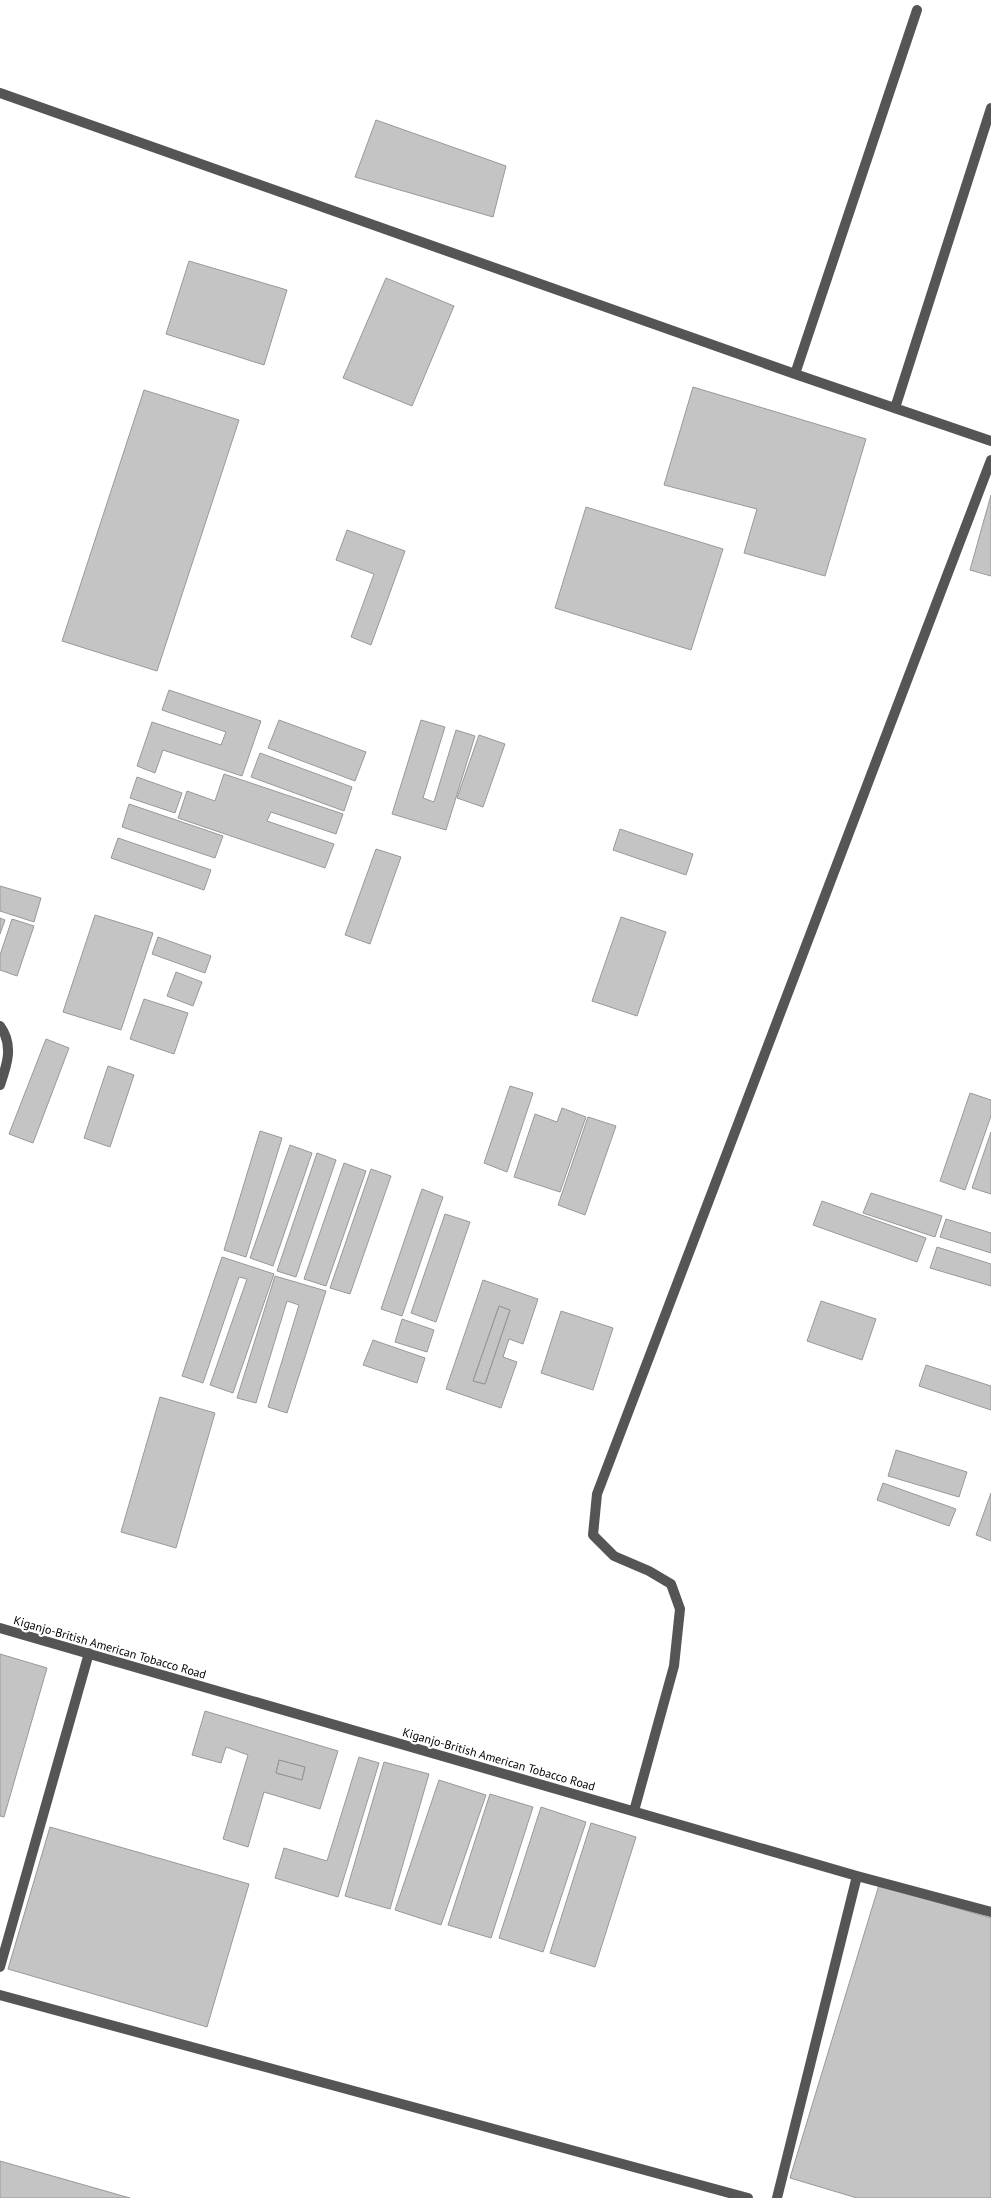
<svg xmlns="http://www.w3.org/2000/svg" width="991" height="2198" viewBox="0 0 991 2198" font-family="'PT Sans',sans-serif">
	<rect width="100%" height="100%" fill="#fff"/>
	<path fill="#c4c4c4" stroke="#999" fill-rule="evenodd" d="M376,120L506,166L493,217L355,177Z
		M189,261L287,290L264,365L166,334Z
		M386,278L454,306L412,406L343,378Z
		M693,387L866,439L825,576L744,553L757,509L664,485Z
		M144,390L239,420L157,671L62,641Z
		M991,495V576L970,570Z
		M586,507L723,549L691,650L555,608Z
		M347,530L405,551L371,645L351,637L374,574L336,560Z
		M169,690L261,721L242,776L163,750L155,773L137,766L152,722L221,745L226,732L162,710Z
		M279,720L366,752L355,781L268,748Z
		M421,720L445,727L423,798L434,802L456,730L475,736L446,830L392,814Z
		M479,735L505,744L483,807L457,798Z
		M260,753L352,787L344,811L251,777Z
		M224,774L343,814L336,834L271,812L267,821L334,844L325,868L178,818L187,791L215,801Z
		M137,777L182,793L175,813L130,798Z
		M129,804L223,836L215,858L122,827Z
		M620,829L693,854L686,875L613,850Z
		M118,838L211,870L204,890L111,858Z
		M376,849L401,857L370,944L345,935Z
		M0,886L41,898L34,922L0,911Z
		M95,915L153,933L121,1030L63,1012Z
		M621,917L666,932L637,1016L592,1001Z
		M0,918L5,920L0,934Z
		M12,919L34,926L17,976L0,970V955Z
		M158,937L211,956L205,973L152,954Z
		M176,972L202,982L193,1006L167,996Z
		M144,999L188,1013L174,1054L130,1039Z
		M46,1039L69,1048L33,1143L9,1134Z
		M108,1066L134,1075L110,1147L84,1138Z
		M510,1086L533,1093L507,1172L484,1163Z
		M970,1093L991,1100V1116L965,1190L940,1181Z
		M562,1108L586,1117L560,1192L514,1177L535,1114L557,1122Z
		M588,1117L616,1126L585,1215L558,1205Z
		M260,1131L282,1138L246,1257L224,1250Z
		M991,1132V1194L972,1188Z
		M290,1145L312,1153L273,1266L250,1258Z
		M317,1153L336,1160L296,1277L277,1271Z
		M344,1163L366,1171L326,1286L304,1279Z
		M371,1169L391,1176L350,1294L330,1288Z
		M422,1189L443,1197L402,1316L381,1309Z
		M871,1193L942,1216L935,1237L863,1213Z
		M822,1201L926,1238L917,1262L813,1225Z
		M445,1214L470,1222L436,1322L411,1313Z
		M946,1219L991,1233V1253L940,1237Z
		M937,1247L991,1264V1286L930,1268Z
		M222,1257L274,1274L233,1393L210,1385L247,1279L239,1277L203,1383L182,1376Z
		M275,1276L326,1291L287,1413L268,1407L299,1305L287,1301L256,1403L237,1398Z
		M483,1280L538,1299L523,1344L509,1339L503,1357L517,1362L501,1408L446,1389ZM499,1306L510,1310L485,1384L473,1381Z
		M821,1301L876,1319L862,1360L807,1341Z
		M499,1306L510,1310L485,1384L473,1381Z
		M561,1311L613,1328L593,1390L541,1373Z
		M402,1319L434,1330L427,1352L395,1342Z
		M373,1340L425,1358L417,1383L363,1365Z
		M926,1365L991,1386V1410L919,1386Z
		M160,1397L215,1413L176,1548L121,1532Z
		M896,1450L967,1472L959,1497L888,1476Z
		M883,1483L956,1509L949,1526L877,1500Z
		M991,1493V1541L976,1535Z
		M0,1654L47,1668L4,1817L0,1816Z
		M205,1711L338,1751L320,1809L264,1792L248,1847L223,1839L248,1755L226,1747L221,1763L192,1755ZM279,1760L305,1767L302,1780L276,1773Z
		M359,1757L379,1763L338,1897L275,1878L284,1848L327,1861Z
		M279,1760L305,1767L302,1780L276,1773Z
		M384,1762L429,1774L390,1909L345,1896Z
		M439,1780L486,1795L441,1925L395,1910Z
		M490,1794L533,1807L491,1938L448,1925Z
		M541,1807L586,1822L543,1952L499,1938Z
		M591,1823L636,1837L595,1967L550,1953Z
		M50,1827L249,1884L207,2027L8,1969Z
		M879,1885L991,1918V2198H857L790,2178Z
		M0,2161L130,2198H0Z"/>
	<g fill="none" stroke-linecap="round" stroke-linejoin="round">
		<path stroke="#555" stroke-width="10" d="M0,93L795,374L991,441
			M795,374L917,10
			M895,408L991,108
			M0,1026C14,1045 7,1065 0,1085
			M0,1628L857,1876L991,1912
			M634,1811L674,1666L680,1609L671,1584L649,1571L614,1556L593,1535L597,1494L991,460
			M0,1967L89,1653
			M0,1995L748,2198
			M777,2198L857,1876"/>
	</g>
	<g text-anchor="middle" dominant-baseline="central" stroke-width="4.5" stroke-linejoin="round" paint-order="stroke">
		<g font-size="12" fill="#000" stroke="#fff">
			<text transform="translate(110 1647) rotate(16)">Kiganjo-British American Tobacco Road</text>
			<text transform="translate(499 1759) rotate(16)">Kiganjo-British American Tobacco Road</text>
		</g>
	</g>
</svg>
